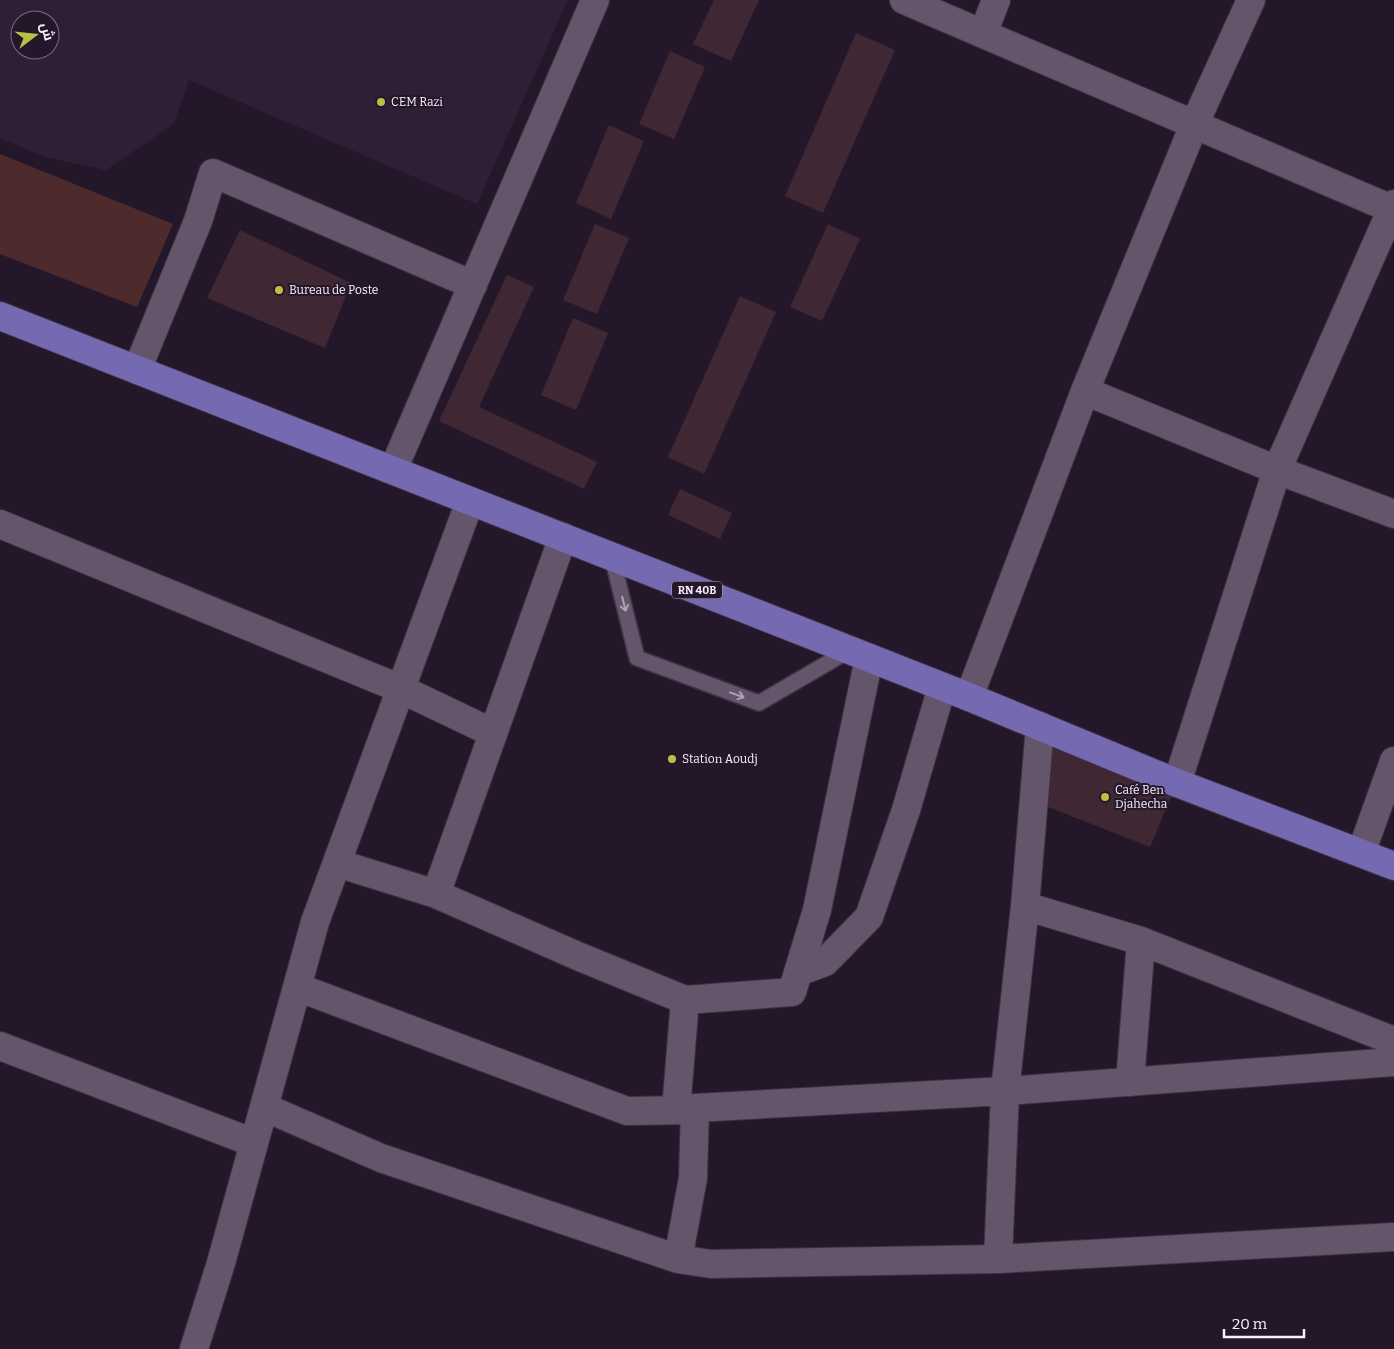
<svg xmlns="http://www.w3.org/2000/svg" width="1394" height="1349" viewBox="0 0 1394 1349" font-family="Bitter,Cairo,serif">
	<rect width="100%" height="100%" fill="#25172a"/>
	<path fill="#2f1e36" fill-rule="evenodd" d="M0,0H568L477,204L189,80L174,124L106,170L45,157L0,138ZM20,20H50V50H20Z"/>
	<path fill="#4d2b2d" d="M0,154L173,224L137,307L0,254Z"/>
	<path fill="#3f2834" d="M714,0H759L731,61L693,44Z
		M856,33L895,50L823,213L785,196Z
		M670,51L705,67L674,139L639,124Z
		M609,125L644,141L611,219L576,203Z
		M595,224L629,238L597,314L563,300Z
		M828,224L860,239L822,321L790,307Z
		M240,230L351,283L325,348L207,298Z
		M507,275L534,287L479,407L597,462L584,489L439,421Z
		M740,296L776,312L704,474L668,457Z
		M573,318L608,333L576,410L541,395Z
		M680,489L732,513L720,539L668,515Z
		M1045,738L1173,792L1150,847L1038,803Z"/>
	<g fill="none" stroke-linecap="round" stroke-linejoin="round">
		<defs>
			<path id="lane" d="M612,557L637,658L759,703L850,650"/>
			<path id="street" d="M904,0L1394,210
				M983,34L996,0
				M137,370L198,221L213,173L473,285
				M1085,391L1277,470L1394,514
				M393,470L595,0
				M0,524L401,689L493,733
				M969,697L1085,391L1194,125L1251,0
				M1177,783L1277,470L1394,204
				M1361,853L1394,761
				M337,863L436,894L580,957L685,1000L676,1110
				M436,894L563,537
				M1025,906L1040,726
				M798,972L825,962L869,917L906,810L942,687
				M297,987L627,1111L694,1110
				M685,1000L792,992L817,910L869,658
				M0,1046L254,1143
				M1394,1062L1005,1091L998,1259L1394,1237
				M1130,1082L1141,941L1394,1041
				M264,1107L381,1158L678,1259
				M998,1259L711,1264L678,1259L693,1178L695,1108L1005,1091L1025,906L1141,941
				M194,1349L221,1263L315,922L470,501"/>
			<path id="primary" d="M0,316L969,697L1177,783L1394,866"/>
		</defs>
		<use href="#lane" stroke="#3c3241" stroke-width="18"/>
		<use href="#street" stroke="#3c3241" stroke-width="30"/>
		<use href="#primary" stroke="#3c3241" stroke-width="30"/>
		<use href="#lane" stroke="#64556b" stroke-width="15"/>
		<use href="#street" stroke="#64556b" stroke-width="28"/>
		<use href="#primary" stroke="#756ab2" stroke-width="28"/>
	</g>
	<defs><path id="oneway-shaft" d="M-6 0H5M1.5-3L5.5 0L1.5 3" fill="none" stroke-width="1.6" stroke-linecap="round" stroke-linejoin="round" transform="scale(1.25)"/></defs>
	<g stroke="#aea2b4">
		<use href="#oneway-shaft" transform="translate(624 604) rotate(76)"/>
		<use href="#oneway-shaft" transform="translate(737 695) rotate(20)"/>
	</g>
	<g fill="#bcbf43" stroke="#25172a" stroke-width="2">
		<circle cx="381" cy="102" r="5"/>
		<circle cx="279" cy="290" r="5"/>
		<circle cx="672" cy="759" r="5"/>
		<circle cx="1105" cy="797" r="5"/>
	</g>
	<g text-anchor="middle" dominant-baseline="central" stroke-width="4" stroke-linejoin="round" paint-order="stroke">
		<rect fill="#25172a" stroke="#b9afbe" stroke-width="1" x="672" y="581.5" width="50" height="17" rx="4"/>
		<g font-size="11" font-weight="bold" fill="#f9f0fd">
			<text x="697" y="590">RN 40B</text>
		</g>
		<g font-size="12" fill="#f9f0fd" stroke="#25172a" text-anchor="start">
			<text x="391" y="102">CEM Razi</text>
			<text x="289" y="290">Bureau de Poste</text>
			<text x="682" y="759">Station Aoudj</text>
			<text x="1115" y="790">Café Ben<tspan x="1115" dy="14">Djahecha</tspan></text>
		</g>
	</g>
	<g transform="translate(35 35) rotate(74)"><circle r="24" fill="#25172a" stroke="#7a6e7e"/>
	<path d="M0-4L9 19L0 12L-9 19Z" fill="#bcbf43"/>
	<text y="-8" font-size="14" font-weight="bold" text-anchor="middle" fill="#f9f0fd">ش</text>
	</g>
	<path d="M1224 1329v8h80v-8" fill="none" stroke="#f9f0fd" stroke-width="2.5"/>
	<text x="1232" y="1329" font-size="15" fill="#f9f0fd" stroke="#25172a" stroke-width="4" paint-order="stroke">20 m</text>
</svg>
